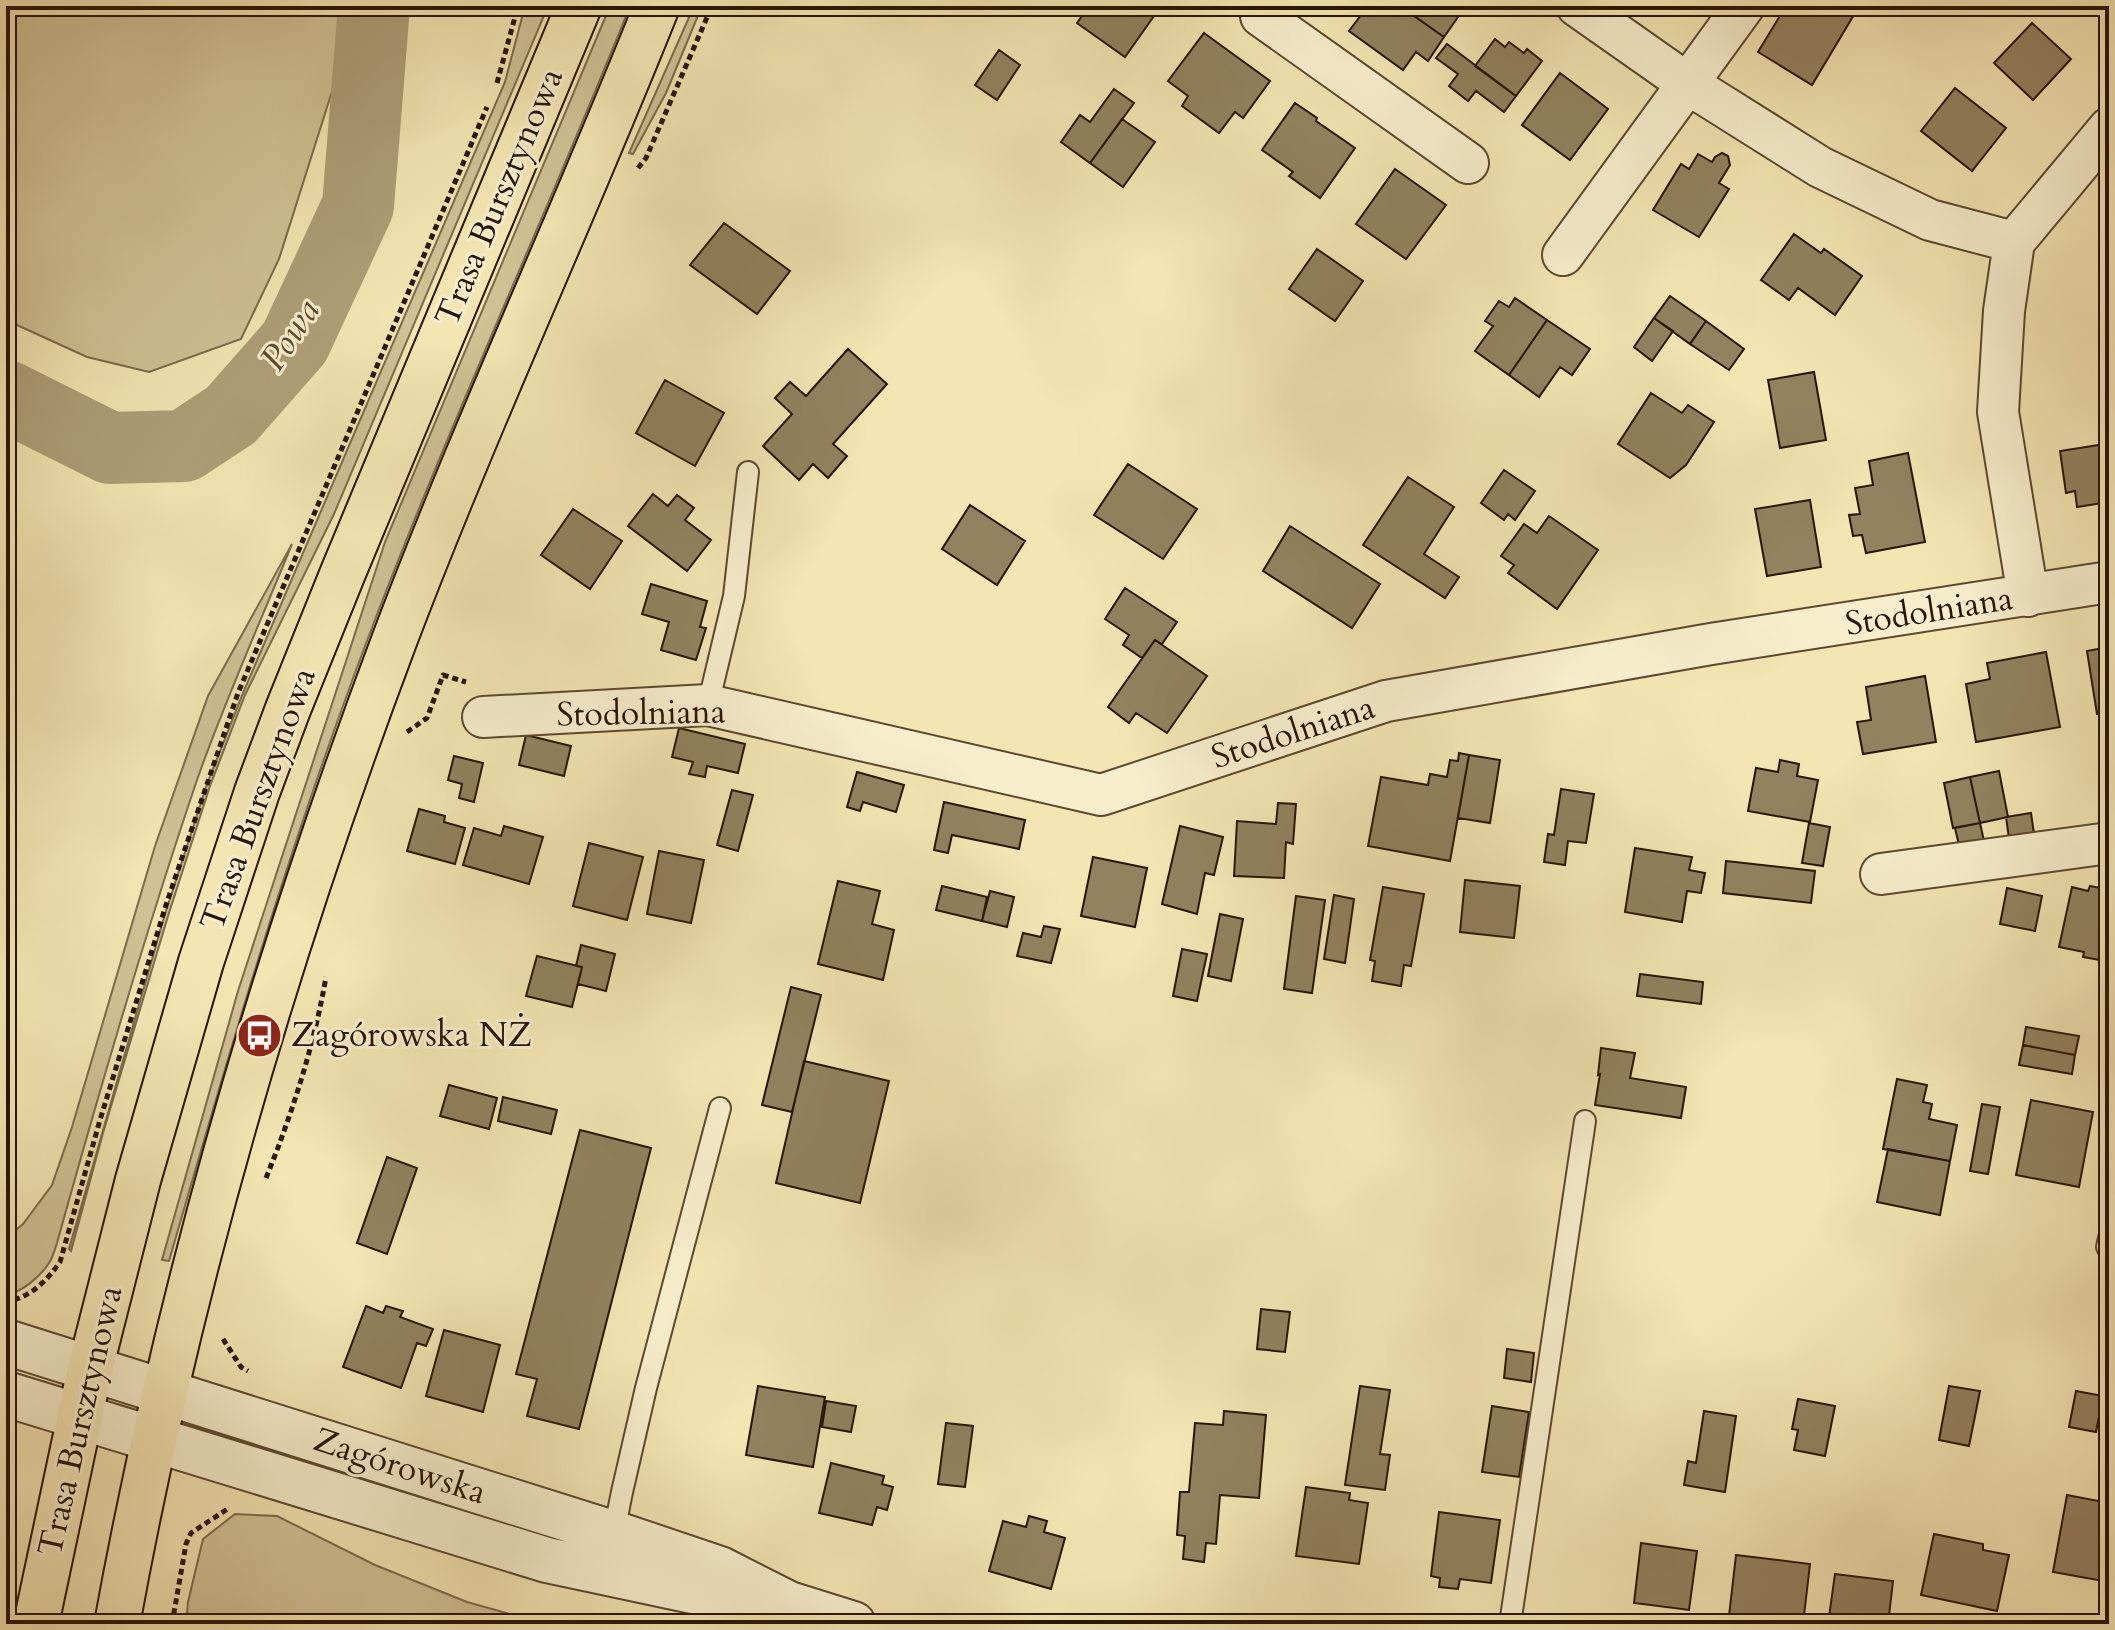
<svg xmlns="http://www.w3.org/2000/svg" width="2115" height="1630" viewBox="0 0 2115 1630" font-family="Cardo,serif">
	<rect width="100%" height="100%" fill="#f4e5b2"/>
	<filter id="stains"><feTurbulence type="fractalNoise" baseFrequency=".0025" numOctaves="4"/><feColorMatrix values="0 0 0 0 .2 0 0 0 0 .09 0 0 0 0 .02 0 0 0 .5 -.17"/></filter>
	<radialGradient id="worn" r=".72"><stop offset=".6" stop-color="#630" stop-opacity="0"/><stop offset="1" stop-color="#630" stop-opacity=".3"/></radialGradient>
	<path fill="#d1c195" stroke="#7d6a4d" stroke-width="2" d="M6,6H359L279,259L241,339L149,372L87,357L6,320Z
		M525,6H548L334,514L245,695L210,786L168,916L103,1133L71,1251L69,1249L165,914L207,784L243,693L505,82Z
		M610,6H630C539,233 435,454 351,684C281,873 225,1067 169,1261L162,1260L238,991L385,542Z
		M694,6H702L666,93L633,154L629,153Z
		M292,544C260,623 225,700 197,780C145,933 100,1088 57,1243C55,1249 53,1257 49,1263C40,1277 22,1292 6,1295V1238L23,1224L52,1185L72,1127L155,846L208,696Z
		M235,1514L277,1516L375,1565L467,1602L546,1624H186L188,1602L203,1539Z"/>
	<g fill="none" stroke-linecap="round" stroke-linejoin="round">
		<path stroke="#af9e77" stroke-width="72" d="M6,396L110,448L184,446L231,415L295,342L358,206L374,6"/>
	</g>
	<path fill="#93815f" stroke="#291405" stroke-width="2" d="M1089,6H1161L1125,57L1077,23Z
		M1368,6H1400L1444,37L1428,61L1416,52L1403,70L1349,31Z
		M1400,6H1453L1450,11L1458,17L1444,37Z
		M1786,6H1843L1855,13L1812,85L1758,52Z
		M2088,6H2109V14L2103,20Z
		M2032,23L2071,59L2033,100L1994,63Z
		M1204,33L1270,81L1243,118L1235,112L1219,133L1182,106L1188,96L1168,81Z
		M1495,39L1505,47L1509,42L1524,53L1527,49L1542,61L1516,96L1475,66Z
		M1447,44L1516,96L1504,112L1476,91L1468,101L1449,86L1458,74L1436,58Z
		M999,50L1020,65L997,100L975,85Z
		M1560,73L1608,109L1570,160L1522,125Z
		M1955,88L2006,128L1972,171L1921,131Z
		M1114,89L1134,103L1090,163L1061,142L1080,115L1090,122Z
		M1295,103L1317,118L1316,121L1355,148L1320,198L1289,176L1293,172L1262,150Z
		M1122,119L1155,142L1123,187L1090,163Z
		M1722,153L1728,156L1730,165L1719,183L1729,189L1699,237L1653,210L1681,164L1689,169L1698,154L1712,162L1715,157Z
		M1395,169L1446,205L1406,259L1356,224Z
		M724,223L790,271L757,314L690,265Z
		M1794,234L1821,253L1824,249L1862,276L1835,315L1798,288L1789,300L1761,280Z
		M1317,249L1363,281L1335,321L1289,289Z
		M1670,296L1706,321L1690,344L1654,318Z
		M1515,298L1547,320L1509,375L1475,351L1493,326L1485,321L1499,301L1509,307Z
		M1654,318L1673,331L1652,361L1634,347Z
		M1547,320L1590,349L1572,375L1560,367L1539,397L1509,375Z
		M1706,321L1744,349L1729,370L1690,344Z
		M848,349L887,384L833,444L847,456L828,478L813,464L799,480L763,446L792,414L775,398L790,382L806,396Z
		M1814,372L1826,440L1780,448L1768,380Z
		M665,380L724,413L695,466L636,433Z
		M1651,393L1682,413L1688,405L1714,422L1686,465L1670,478L1618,444Z
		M2099,445L2100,452L2109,451V502L2077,507L2075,491L2066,493L2060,451Z
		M1908,453L1925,542L1866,553L1862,535L1853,536L1849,515L1860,514L1855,488L1873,485L1869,461Z
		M1128,464L1197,509L1163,559L1094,515Z
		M1504,470L1535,491L1515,520L1508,514L1504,520L1481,503Z
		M1408,477L1454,507L1424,554L1459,577L1445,598L1363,545Z
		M653,494L668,506L677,495L694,508L685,520L711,540L687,571L628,526Z
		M1810,500L1821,567L1767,576L1755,509Z
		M970,505L1025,541L997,585L942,549Z
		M573,509L622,541L590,589L541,555Z
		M1549,516L1598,550L1557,609L1508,573L1514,565L1501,556L1524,524L1537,533Z
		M1290,526L1380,584L1352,628L1263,571Z
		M651,584L707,601L700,627L706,628L696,660L661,650L669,622L642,614Z
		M1125,588L1177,622L1162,644L1155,640L1142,658L1123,645L1129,635L1105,619Z
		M1155,640L1207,676L1167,733L1136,713L1129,723L1108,707Z
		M2109,647V712L2097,714L2087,651Z
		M2046,652L2060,727L1976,742L1966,684L1990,679L1987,663Z
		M1925,676L1936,742L1863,754L1857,722L1871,720L1866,687Z
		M679,728L745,744L738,773L707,766L705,777L689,774L693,762L672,757Z
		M526,735L571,746L564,776L519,765Z
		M1459,753L1469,755L1450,861L1368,846L1381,777L1428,785L1430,774L1447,777L1450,760L1458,761Z
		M1469,755L1500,760L1490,823L1458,818Z
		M454,756L483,763L474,802L459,798L462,784L448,780Z
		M1780,760L1799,764L1797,776L1818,780L1810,822L1748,811L1756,768L1778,772Z
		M1999,771L2008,817L1980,823L1970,777Z
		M857,772L904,785L896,812L863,802L860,811L847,807Z
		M1970,777L1980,823L1953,828L1944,783Z
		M1561,789L1594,794L1586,843L1568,841L1565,865L1544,862L1548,834L1554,835Z
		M732,790L753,795L738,851L717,845Z
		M944,802L1025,820L1019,849L952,835L948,853L934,850Z
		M1278,803L1296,804L1293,844L1286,842L1284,878L1234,876L1237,821L1276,824Z
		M419,809L445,816L444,822L465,828L455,864L407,851Z
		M2031,813L2034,834L2009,838L2006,817Z
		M1809,823L1830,827L1823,866L1802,863Z
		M1980,823L1984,841L1959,845L1955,828Z
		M504,826L543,837L529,884L463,865L474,828L501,836Z
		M1180,826L1223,837L1214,875L1205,873L1197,914L1162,904Z
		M589,843L643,857L627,920L573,906Z
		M1635,848L1692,857L1689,870L1705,873L1701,893L1687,891L1682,922L1625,912Z
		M659,851L704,860L691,923L647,914Z
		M1093,857L1147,868L1135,927L1081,916Z
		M1726,861L1815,871L1811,903L1723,893Z
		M1465,880L1520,886L1514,938L1460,932Z
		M838,881L880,891L872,924L894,930L883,980L818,964Z
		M942,886L987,897L982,921L936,910Z
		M2090,886L2106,889L2105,893L2109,894V957L2101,955L2100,960L2083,957L2084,952L2059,947L2072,887L2088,891Z
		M1383,887L1424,894L1411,966L1404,965L1401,986L1372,981L1375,961L1370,960Z
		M2007,888L2042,896L2035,931L2000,924Z
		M990,891L1014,897L1007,927L982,921Z
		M1334,895L1354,899L1345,963L1324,959Z
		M1296,896L1325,900L1312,993L1284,989Z
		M1220,914L1243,919L1231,981L1208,976Z
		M1044,926L1060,929L1051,963L1017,956L1023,933L1041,937Z
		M581,945L615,954L606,991L578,984L582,967L576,966Z
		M1182,949L1207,954L1197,1001L1173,996Z
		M537,956L582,967L572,1007L526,996Z
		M1640,974L1703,982L1701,1004L1637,996Z
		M791,987L821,995L792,1112L762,1105Z
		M2026,1027L2079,1036L2075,1055L2023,1045Z
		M2023,1045L2075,1055L2072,1074L2019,1065Z
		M1601,1048L1635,1053L1630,1078L1686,1087L1681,1118L1595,1105L1600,1074L1598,1075Z
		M804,1061L889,1081L860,1203L776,1183Z
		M1897,1079L1927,1085L1923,1102L1932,1104L1929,1119L1957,1125L1950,1161L1883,1149Z
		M449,1085L497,1098L489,1129L440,1116Z
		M503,1097L557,1110L551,1134L498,1121Z
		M2031,1100L2093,1112L2079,1187L2016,1175Z
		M1982,1104L2000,1107L1988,1174L1970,1171Z
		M580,1130L651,1148L579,1429L527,1416L537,1379L516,1374Z
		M1888,1149L1950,1161L1940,1215L1877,1202Z
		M387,1157L417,1168L387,1254L357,1243Z
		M366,1306L383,1313L386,1306L403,1311L400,1317L433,1329L426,1346L417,1343L401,1388L343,1367Z
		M1261,1309L1290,1312L1285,1352L1257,1349Z
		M444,1330L500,1345L483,1412L426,1396Z
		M1507,1349L1534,1353L1531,1382L1504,1378Z
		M758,1386L825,1397L813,1467L746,1455Z
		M1360,1386L1390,1390L1380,1454L1390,1455L1385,1490L1345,1485Z
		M1949,1386L1980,1391L1969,1446L1939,1440Z
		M2076,1391L2103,1396L2096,1432L2069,1427Z
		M1798,1399L1835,1406L1825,1456L1794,1450L1798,1430L1792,1429Z
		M826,1401L856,1406L851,1432L822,1427Z
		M1492,1406L1529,1412L1519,1477L1482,1472Z
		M1224,1411L1266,1415L1259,1498L1220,1495L1216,1544L1206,1543L1204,1562L1183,1559L1185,1536L1177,1535L1180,1492H1189L1195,1423L1223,1425Z
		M1704,1411L1736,1416L1725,1492L1684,1485L1688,1461L1696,1463Z
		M946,1423L973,1426L965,1487L938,1484Z
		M831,1463L884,1476L882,1484L893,1487L887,1510L877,1507L872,1525L819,1513Z
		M1306,1487L1350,1493L1349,1500L1368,1503L1359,1564L1296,1556Z
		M2067,1495L2109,1503V1582L2053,1572Z
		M1439,1512L1500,1520L1491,1583L1460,1579L1458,1589L1439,1587L1440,1578L1431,1576Z
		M1029,1516L1047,1521L1044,1532L1065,1538L1051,1589L989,1571L1003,1521L1026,1527Z
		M1934,1534L1983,1544V1550L2009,1555L1997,1611L1921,1595Z
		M1641,1543L1697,1551L1689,1610L1634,1603Z
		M1736,1555L1810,1564L1803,1624L1729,1616Z
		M1835,1574L1893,1581L1888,1624H1828Z"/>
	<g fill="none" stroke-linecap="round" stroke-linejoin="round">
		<defs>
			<path id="service" d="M708,705L734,596L748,472
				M2107,1247L2109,1238
				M613,1537L622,1492L646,1388L720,1108
				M1510,1624L1585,1121"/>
			<path id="minor" d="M1577,6L1688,84L1820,167L1930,220L2014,242
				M1261,16L1468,163
				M1563,255L1744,6
				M2028,596L1998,412L2004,311L2014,242L2109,128
				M483,717L708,705L1101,795L1386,701L1711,644L2109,582
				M1881,874L2109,843"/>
			<path id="tertiary" d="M6,1342L628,1538L720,1569L789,1604L853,1624
				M6,1394L547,1560L716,1596L743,1599"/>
			<path id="primary" d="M36,1624L90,1369L138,1180L201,962L257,792L288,709L342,575L579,6
				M117,1624C178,1289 274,960 394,641C475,427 572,219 657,6"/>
		</defs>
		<use href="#service" stroke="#5c4830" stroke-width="24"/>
		<use href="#minor" stroke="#5c4830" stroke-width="44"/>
		<use href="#tertiary" stroke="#5c4830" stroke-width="48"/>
		<use href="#primary" stroke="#291405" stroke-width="48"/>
		<path stroke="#291405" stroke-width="5" stroke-dasharray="6 4" stroke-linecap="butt" d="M497,83L518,6
			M638,168L646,158L712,6
			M407,732L427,718L443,675L466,682
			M266,1178C292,1114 314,1046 326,977
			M14,1300C35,1293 48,1279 60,1262L100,1120L166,905L238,693L487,107
			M223,1339L241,1367L248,1371
			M6,1499L13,1455L7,1441
			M172,1624L186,1544L191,1533L229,1508"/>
		<use href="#service" stroke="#f8eecd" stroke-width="20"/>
		<use href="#minor" stroke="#f8eecd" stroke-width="40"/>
		<use href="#tertiary" stroke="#f8eecd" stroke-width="44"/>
		<use href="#primary" stroke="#f4e5b2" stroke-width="44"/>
	</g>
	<defs>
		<symbol id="bus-disc" viewBox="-11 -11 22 22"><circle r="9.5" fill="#8f2418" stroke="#f8eecd"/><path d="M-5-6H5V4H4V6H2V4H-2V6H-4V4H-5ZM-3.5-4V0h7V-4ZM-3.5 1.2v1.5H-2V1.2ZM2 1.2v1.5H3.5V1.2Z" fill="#fff"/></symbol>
	</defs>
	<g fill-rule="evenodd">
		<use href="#bus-disc" x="234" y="1010" width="51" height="51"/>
	</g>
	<g text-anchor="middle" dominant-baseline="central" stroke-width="6" stroke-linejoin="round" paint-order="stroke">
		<g font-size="34" fill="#291405" stroke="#f8eecd">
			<text transform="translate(499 197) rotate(-67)">Trasa Bursztynowa</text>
			<text transform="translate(1929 611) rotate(-9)">Stodolniana</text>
			<text transform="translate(641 713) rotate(-1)">Stodolniana</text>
			<text transform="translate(1293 732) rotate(-18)">Stodolniana</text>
			<text transform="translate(258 799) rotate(-70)">Trasa Bursztynowa</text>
			<text transform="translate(80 1421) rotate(-77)">Trasa Bursztynowa</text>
			<text transform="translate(400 1466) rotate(18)">Zagórowska</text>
		</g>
		<g font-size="34" fill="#291405" stroke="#f8eecd" text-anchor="start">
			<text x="291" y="1035">Zagórowska NŻ</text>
		</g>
		<g font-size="36" font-style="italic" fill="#5f4b33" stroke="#f8eecd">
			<text transform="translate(290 335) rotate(-57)">Powa</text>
		</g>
	</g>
	<rect width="2115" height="1630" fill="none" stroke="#f4e5b2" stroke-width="32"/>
	<rect x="8" y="8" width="2099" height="1614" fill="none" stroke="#291405" stroke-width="4"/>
	<rect x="16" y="16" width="2083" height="1598" fill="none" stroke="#291405" stroke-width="2"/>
	<rect width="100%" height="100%" filter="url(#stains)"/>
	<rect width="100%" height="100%" fill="url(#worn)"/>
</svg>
